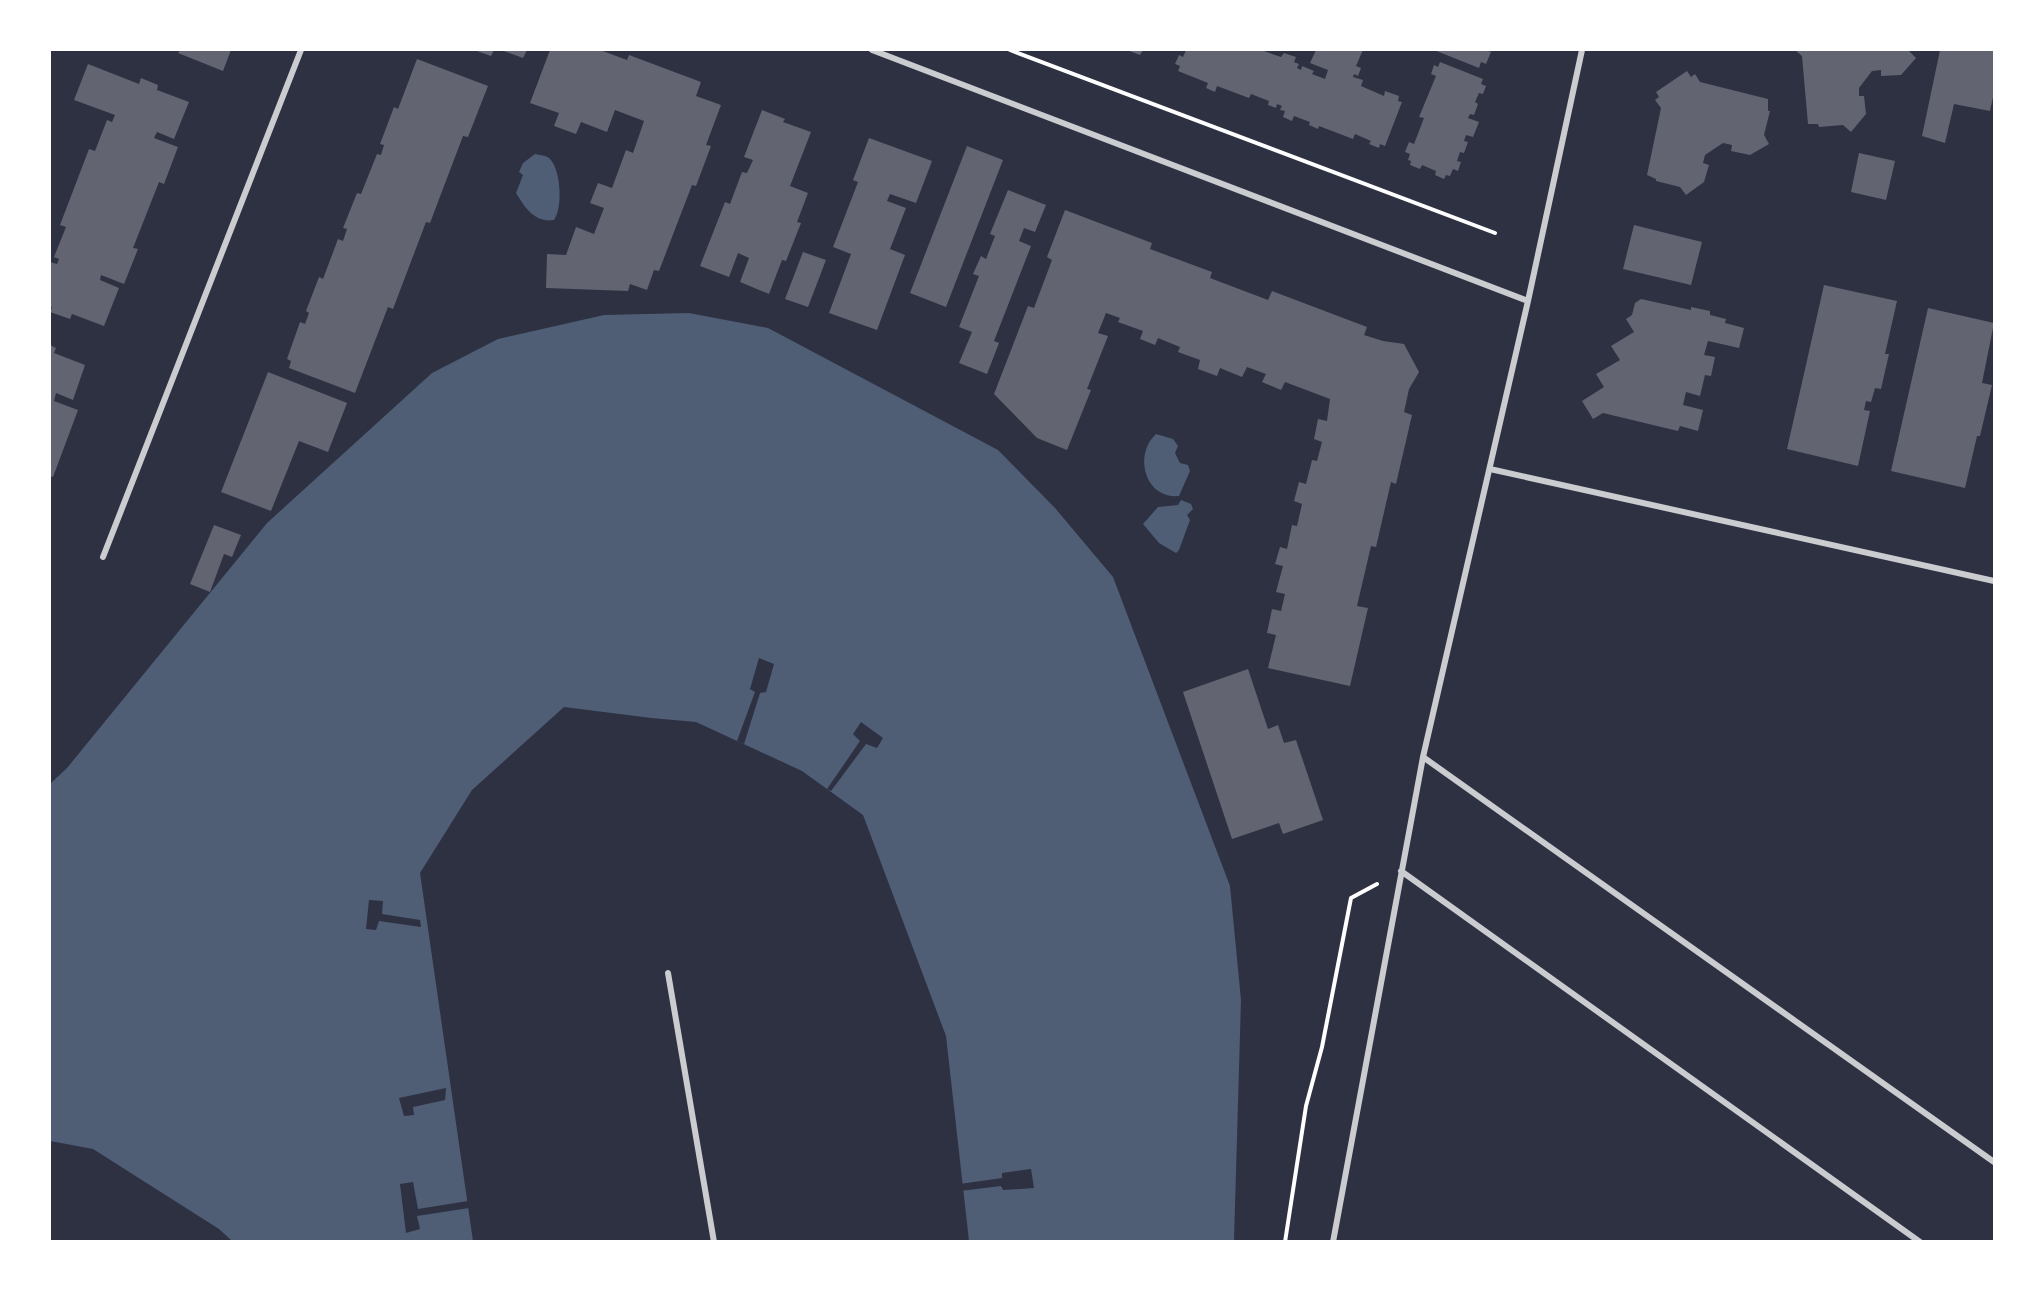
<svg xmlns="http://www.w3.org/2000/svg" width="2044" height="1291" viewBox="0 0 2044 1291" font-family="'Roboto Serif',serif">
	<rect width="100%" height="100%" fill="#2d3142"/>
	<path fill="#4f5d75" d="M535,154C539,155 545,155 549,158C561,168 563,208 554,220C535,223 525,208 516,193L523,175L519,172L523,163Z
		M689,313L768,328L998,450L1055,508L1113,577L1230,886L1241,1000L1234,1241H969L946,1036L863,815L802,771L696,722L651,718L564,707L472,790L420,873L473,1241H232L219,1229L93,1149L50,1141V784L67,768L267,523L432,373L498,339L604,315Z
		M1156,434L1173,439L1178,446L1175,453L1180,463L1188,465L1190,471L1179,496C1145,499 1133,455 1156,434Z
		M1181,500L1191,504L1193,509L1187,515L1190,520L1179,550L1176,553L1159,543L1143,524L1158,507L1178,505Z"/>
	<path fill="#2d3142" d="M759,658L774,664L766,692L760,693L744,744L737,741L755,692L750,689Z
		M861,722L883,738L877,748L866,744L831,791L827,789L860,741L853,734Z
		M369,900L383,901L382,914L420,920L421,927L379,921L376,930L366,929Z
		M446,1088L445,1100L413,1107L414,1115L404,1116L399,1098Z
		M1031,1169L1034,1188L1003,1190L1001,1186L960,1191V1184L1002,1178V1173Z
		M413,1182L418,1209L468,1201L469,1208L417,1216L420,1229L406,1233L400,1184Z"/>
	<path fill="#626471" d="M180,50H231L223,71L178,53Z
		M474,50H494L491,56Z
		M501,50H527L523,58Z
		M550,50H600L627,60L629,55L701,82L696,96L721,105L706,145L711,146L696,186L692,185L659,271L654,270L647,290L630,284L628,291L546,288L547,254L566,255L576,227L594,234L604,208L590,203L598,183L612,188L626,150L633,153L644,121L615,110L607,132L581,122L576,134L554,126L559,113L530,103Z
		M1127,50H1143L1140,55Z
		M1186,50H1261L1281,57L1284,53L1296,57L1294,62L1299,64L1297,68L1301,70L1302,66L1314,71L1312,74L1325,79L1328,70L1310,63L1316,50H1363L1356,66L1361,68L1358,76L1354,74L1353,77L1363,80L1361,86L1384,96L1385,91L1399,96L1398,101L1402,102L1385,146L1380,144L1379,148L1369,144L1371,141L1355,134L1353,139L1319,126L1318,129L1309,125L1310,122L1294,116L1292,121L1283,117L1285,111L1280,110L1282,106L1277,104L1276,108L1268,105L1269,101L1251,94L1249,98L1217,86L1215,92L1206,88L1208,83L1178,71L1180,66L1175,64L1179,55L1183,57Z
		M1434,50H1486L1491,52L1486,64L1481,62L1479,68Z
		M1795,50H1908L1916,58L1901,75L1881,76V70L1872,71L1859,88V96H1864L1866,114L1851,132L1843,125L1819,127L1818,124H1808L1802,56Z
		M1940,50H1994V92L1990,111L1954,104L1945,143L1922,136Z
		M417,59L488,86L468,137L463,136L430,223L426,222L393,309L388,307L355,393L289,368L291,361L287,359L300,322L305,324L309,313L306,311L319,277L323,279L338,239L343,241L347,229L343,228L357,193L361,194L377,154L381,155L384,145L380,144L394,107L398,109Z
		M1440,62L1483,79L1481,84L1486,86L1483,94L1479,93L1475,102L1478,104L1474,115L1470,114L1468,118L1479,122L1473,137L1466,135L1464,141L1468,142L1464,153L1460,152L1457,161L1461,162L1458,171L1453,169L1450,176L1446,175L1444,179L1435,175L1436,171L1422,165L1420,169L1410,165L1411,161L1408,160L1410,154L1405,152L1409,142L1414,144L1424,118L1419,117L1436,76L1431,74L1434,65L1438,67Z
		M88,64L139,84L141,78L158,85L157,90L189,102L174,139L157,132L154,138L178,147L164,184L159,182L133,248L138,249L124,284L101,275L100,280L119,288L104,326L72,314L70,319L50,312L52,307L50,306V262L57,264L59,259L54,257L66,227L60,225L89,149L95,151L107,120L112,122L115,115L74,100Z
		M1687,71L1691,77L1695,74L1700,82L1768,99V111H1770L1764,135L1769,144L1750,155L1731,151L1732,145L1723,143L1705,155L1703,163L1709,165L1704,182L1686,195L1680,187L1656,181V179L1647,175L1661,108L1655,100L1659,97L1656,92Z
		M762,110L785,119L783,122L811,132L790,186L808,193L797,222L801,223L786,261L782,260L769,294L740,282L749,258L738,253L729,277L700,266L725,202L730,204L742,172L747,173L753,160L744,157Z
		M869,138L932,161L916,203L890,194L887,201L906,208L890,249L905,255L877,330L829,313L851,254L833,247L858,182L853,180Z
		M967,146L1003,160L946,307L910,293Z
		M1859,153L1895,161L1886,200L1851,192Z
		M1008,190L1046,205L1035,232L1024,228L1019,241L1031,246L994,341L999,343L987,374L959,363L972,332L959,327L979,276L973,274L981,256L986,259L995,236L990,234Z
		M1065,210L1152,243L1150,249L1212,272L1210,278L1268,300L1272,291L1367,327L1364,335L1383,341L1404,344L1419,372L1409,389L1404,412L1412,415L1396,484L1391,482L1376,547L1371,546L1357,606L1368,608L1350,686L1268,668L1276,635L1267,633L1272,609L1281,611L1285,594L1276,592L1283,566L1275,564L1280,547L1287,549L1292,525L1297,526L1302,504L1294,501L1299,482L1306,484L1312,460L1317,461L1322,442L1314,439L1318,419L1327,421L1330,399L1285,382L1281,390L1262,382L1266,374L1247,367L1242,377L1220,368L1217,376L1198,369L1200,360L1178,352L1180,347L1158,338L1155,345L1140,339L1143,331L1118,322L1120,318L1106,313L1098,333L1108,336L1087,389L1091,390L1067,450L1037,438L994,394L1028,306L1034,308L1052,260L1047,257Z
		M1634,225L1702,242L1691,285L1623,269Z
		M803,252L826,260L808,307L785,299Z
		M1824,285L1897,301L1885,354H1889L1881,389L1875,388L1871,402L1866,401L1864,410L1870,411L1858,466L1787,449Z
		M1641,299L1691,310V307L1710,311V315L1726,319L1725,323L1744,328L1739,348L1708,341L1704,355L1715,357L1711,376L1705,375L1700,396L1686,392L1683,405L1703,410L1698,431L1680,426L1678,431L1603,413L1593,419L1582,401L1604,387L1596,374L1620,360L1611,346L1634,332L1626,319L1632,315L1635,303Z
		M1928,308L1994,323L1982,383L1992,385L1980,436H1977L1965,488L1891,471Z
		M50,345L56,348L54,353L85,365L73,400L56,393L54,401L78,410L53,477L50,476Z
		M268,372L347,403L328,452L299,441L271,511L221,492Z
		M214,525L241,535L232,557L224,554L210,592L190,584Z
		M1248,669L1268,729L1278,725L1284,743L1296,740L1323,820L1283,834L1279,823L1232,839L1183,692Z"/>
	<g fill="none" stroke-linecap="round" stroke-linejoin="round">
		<path stroke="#fff" stroke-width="4" d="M1010,50L1495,233
			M1285,1242L1306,1106L1322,1047L1351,898L1377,884"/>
		<path stroke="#caccd0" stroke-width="6" d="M872,50L1528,301
			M1490,469L1994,581
			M103,557L301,50
			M1423,757L1994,1162
			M1401,871L1920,1242
			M668,973L714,1242
			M1333,1242L1423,757L1528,301L1582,50"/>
	</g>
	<rect width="2044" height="1291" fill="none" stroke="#ffffff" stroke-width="102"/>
</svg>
